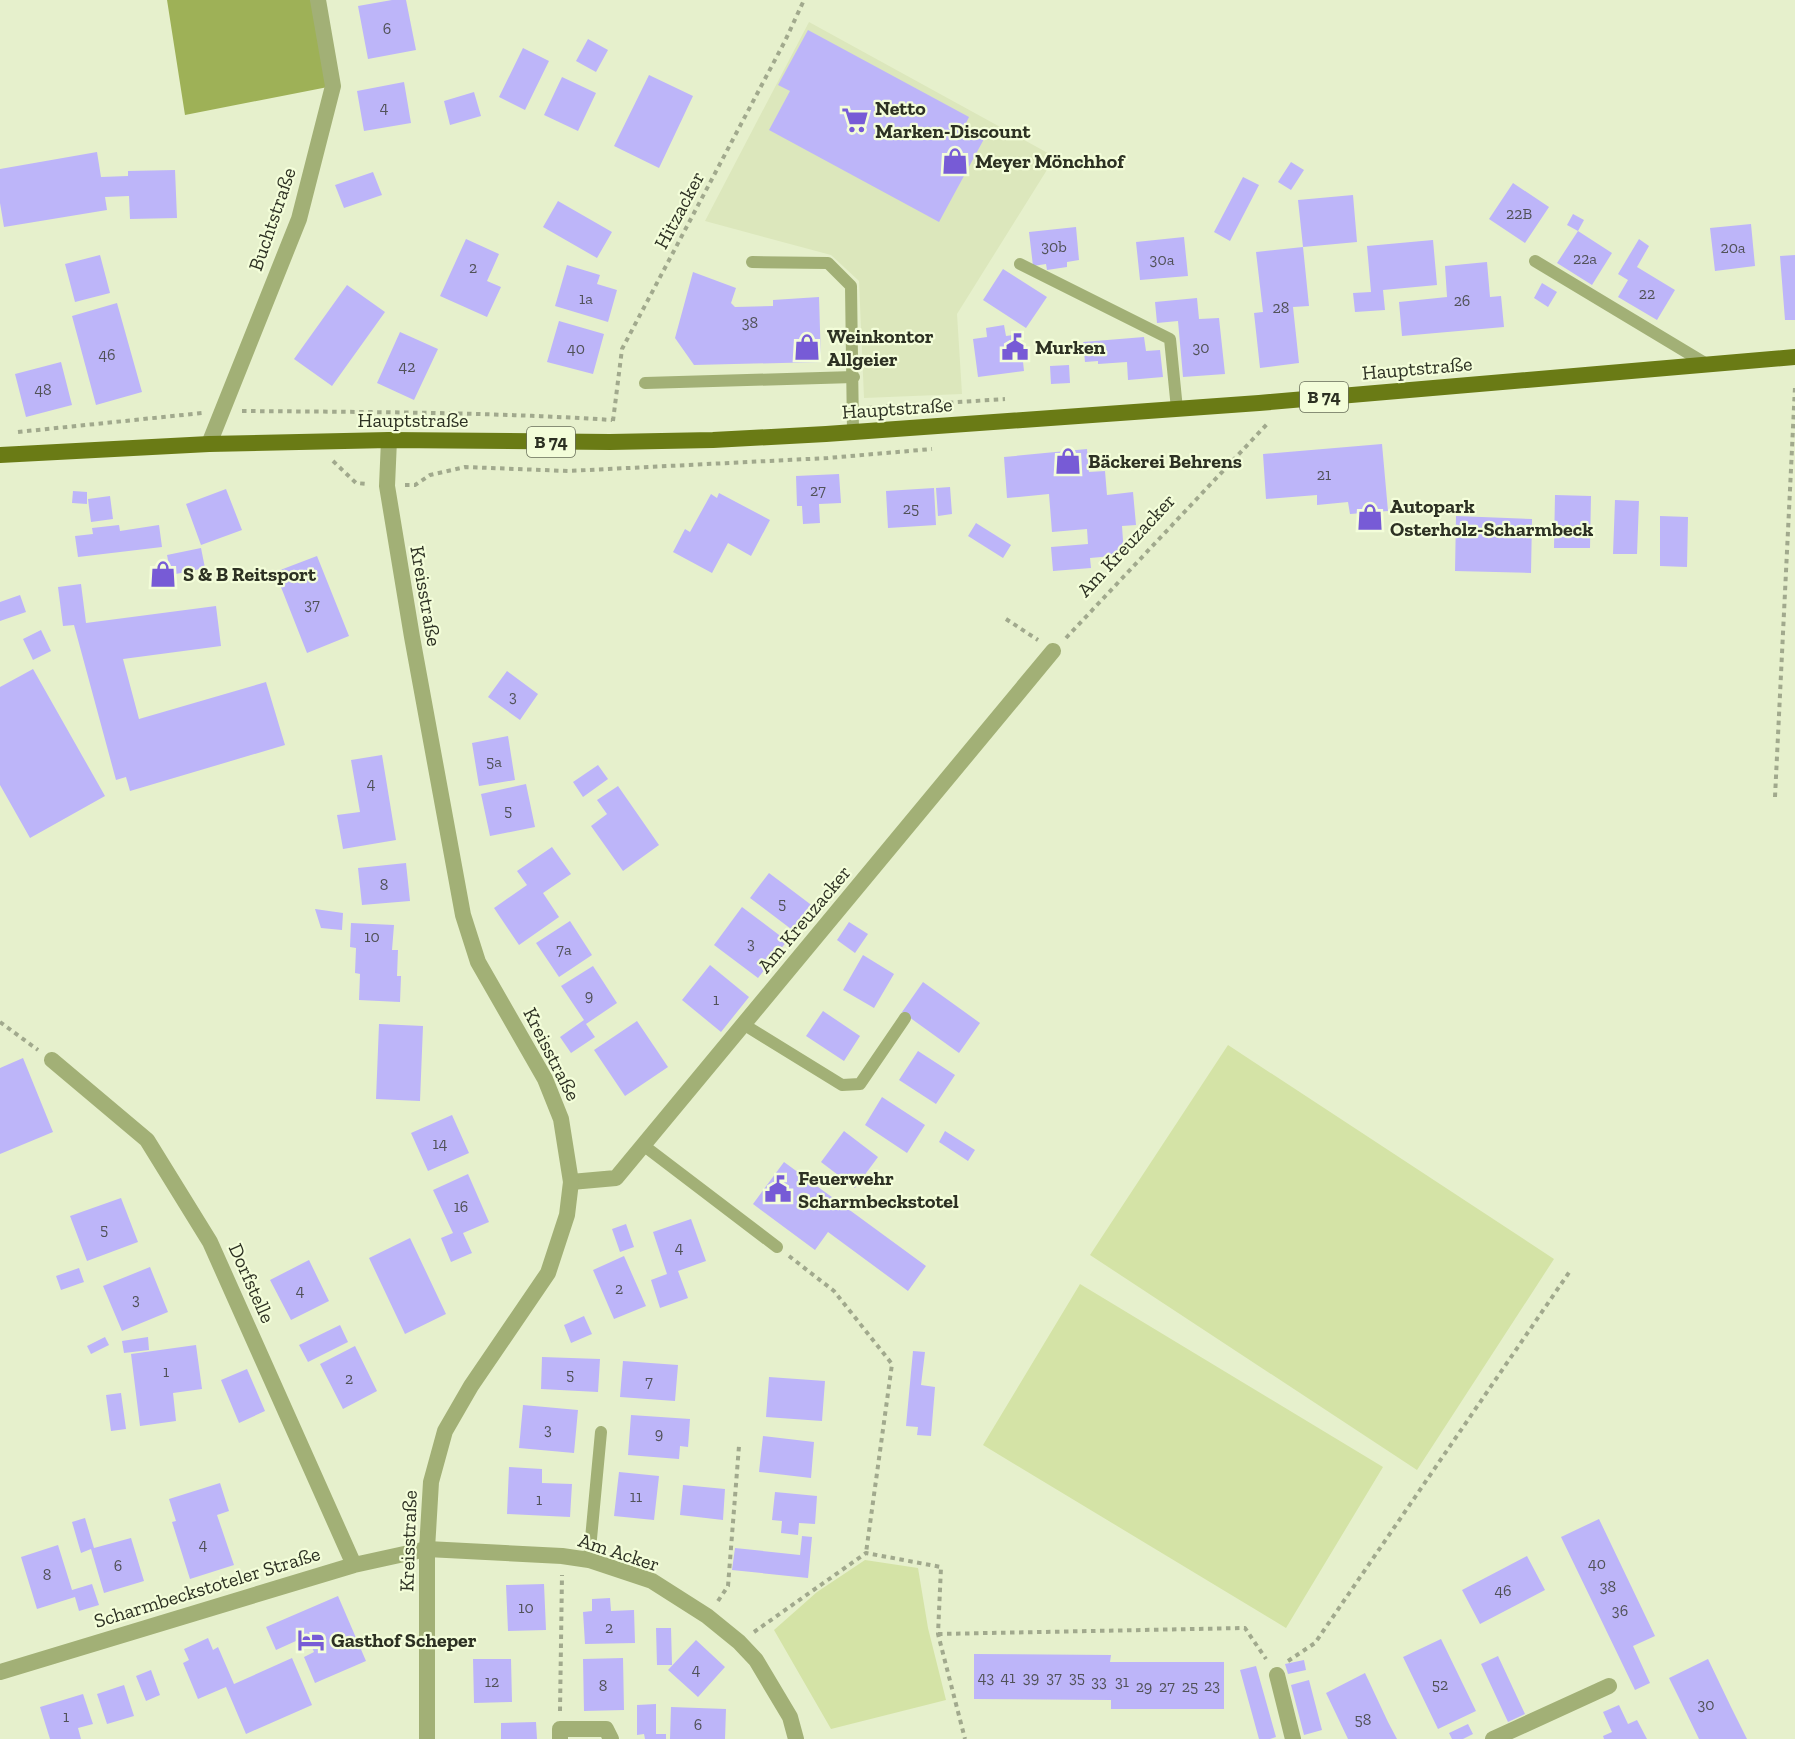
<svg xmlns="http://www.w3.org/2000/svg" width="1795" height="1739" viewBox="0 0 1795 1739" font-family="'Zilla Slab',serif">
	<rect width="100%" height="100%" fill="#e6f0cc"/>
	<path fill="#dce7bc" d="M809,22L1055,157L957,314L962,394L864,398L859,281L831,255L705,221Z"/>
	<path fill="#d4e3a6" d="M1228,1045L1554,1259L1417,1470L1090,1255Z
		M1080,1284L1383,1467L1286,1628L983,1445Z
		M865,1560L918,1568L928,1628L946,1700L831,1729L774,1630L817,1592Z"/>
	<path fill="#9eb157" d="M167,0H314L333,86L185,115Z"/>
	<path fill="#bdb5f9" d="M392,0H406L416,50L368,59L358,6Z
		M808,30L969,117L964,127L984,139L939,222L769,130L790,91L778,85Z
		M588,39L608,50L596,72L576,61Z
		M523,48L549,61L525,110L499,97Z
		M649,75L693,96L659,168L614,146Z
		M562,77L596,93L578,131L544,115Z
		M404,82L411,123L364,131L357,91Z
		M474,92L481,116L450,125L444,101Z
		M97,152L101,177L128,176V171L175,170L177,218L130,219L129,196L105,197L107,210L4,227L0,203V169Z
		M1291,162L1304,170L1291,190L1278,182Z
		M373,172L382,195L344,208L335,185Z
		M1243,177L1259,185L1230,241L1214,232Z
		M1513,183L1549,207L1525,243L1489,219Z
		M1353,195L1357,242L1303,247L1309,306L1293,307L1299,363L1260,368L1254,313L1263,312L1256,252L1303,247L1298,200Z
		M558,201L612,232L597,258L543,227Z
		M1573,214L1584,220L1578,231L1567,225Z
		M1751,224L1755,266L1715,271L1710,228Z
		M1076,227L1079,260L1067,262V267L1047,270L1046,264L1033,266L1029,232Z
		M1578,231L1612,253L1592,285L1557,263Z
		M1184,237L1188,276L1140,280L1136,242Z
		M466,239L499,254L487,281L501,287L487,317L440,296Z
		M1639,239L1649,246L1637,267L1675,290L1657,320L1618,297L1628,280L1618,274Z
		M1433,240L1437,285L1383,290L1385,310L1355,312L1353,293L1371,292L1367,246Z
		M100,255L110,293L75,302L65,264Z
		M1795,255V320H1785L1780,256Z
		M1487,262L1490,297L1501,296L1504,327L1402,336L1399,302L1447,297L1445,266Z
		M567,265L600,275L597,284L617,290L608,322L555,306Z
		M1003,269L1047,297L1026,328L983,300Z
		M693,272L736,288L731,303L735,307L773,306V300L819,297L821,362L694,365L675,338Z
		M1542,283L1557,292L1548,307L1534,298Z
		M347,285L385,312L332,386L294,359Z
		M1197,298L1199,319L1219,318L1225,374L1183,377L1178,321L1157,323L1155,302Z
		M117,303L142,392L96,405L72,316Z
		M559,321L604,334L593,374L547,362Z
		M1004,325L1006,336L1020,334L1024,371L978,377L973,339L987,337L986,328Z
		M400,332L438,349L414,400L377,383Z
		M1144,337L1146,351L1160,350L1163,377L1128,380L1127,362L1098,364V361L1085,362L1083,342Z
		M61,362L72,405L26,417L15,374Z
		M1069,365L1070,383L1051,384L1050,366Z
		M1382,444L1388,511L1350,514L1348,502L1317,505V495L1266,499L1263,454Z
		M1087,449L1089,472L1105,471L1107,495L1133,492L1136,525L1122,526L1124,555L1090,558L1091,568L1053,571L1051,547L1088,544L1087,529L1052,532L1049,494L1007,498L1004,457Z
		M839,474L841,503L819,504L820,523L803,524L802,506H797L796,476Z
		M950,487L952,514L938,516L936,488Z
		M934,488L936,525L888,528L886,491Z
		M226,489L242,530L201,545L186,504Z
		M73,491L87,492V504L72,503Z
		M719,493L770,520L751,556L728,543L712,573L673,552L685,529L690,532L711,494L717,498Z
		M1555,495L1591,496L1590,548H1554Z
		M110,496L113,519L91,522L88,499Z
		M1615,500L1639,501L1637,554H1613Z
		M1456,516L1532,519L1531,573L1455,571Z
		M1660,516L1688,517L1687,567L1660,566Z
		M976,523L1011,545L1003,558L968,536Z
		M119,525L120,531L159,525L162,547L78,557L75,536L93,534L92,528Z
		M201,548L205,568L171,575L167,555Z
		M317,556L349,636L307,653L275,572Z
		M81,584L86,623L216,606L221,646L123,659L139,719L266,682L285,745L130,791L126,777L116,780L74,625L63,626L58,587Z
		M20,595L26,612L0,621V602Z
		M41,630L51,651L33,660L23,639Z
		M33,669L105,796L30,838L0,785V687Z
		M507,671L538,694L520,720L488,697Z
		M508,736L515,780L479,786L472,743Z
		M382,755L396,840L343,849L337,815L360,812L351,760Z
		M598,765L608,779L583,797L573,782Z
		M526,784L535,827L490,836L481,794Z
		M618,786L659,845L623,871L591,826L607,814L597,800Z
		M552,847L571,874L543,893L559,917L519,945L494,908L527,885L517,871Z
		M406,863L410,901L362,905L358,868Z
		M769,873L814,907L795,932L750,898Z
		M742,907L787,941L758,978L714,945Z
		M315,909L343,913L342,930L321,928Z
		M570,921L592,955L559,977L536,943Z
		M849,922L868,934L855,953L837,940Z
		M351,923L394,925L392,950H398L397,976H401L400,1002L359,1000L360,974L355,973L356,948L350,947Z
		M863,955L894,974L874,1008L843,990Z
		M710,965L749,997L721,1032L682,1000Z
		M593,966L617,1003L586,1024L595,1037L571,1053L560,1037L584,1020L561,986Z
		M923,982L980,1023L959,1053L902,1012Z
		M823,1011L860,1036L844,1061L806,1036Z
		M637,1021L668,1067L625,1096L594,1050Z
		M379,1024L423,1026L420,1101L376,1099Z
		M918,1051L955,1075L936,1104L899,1080Z
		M23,1058L53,1132L0,1154V1068Z
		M882,1097L925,1125L907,1153L865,1125Z
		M452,1115L469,1153L428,1171L411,1133Z
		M844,1131L878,1157L855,1188L821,1162Z
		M945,1131L975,1150L968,1161L939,1142Z
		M784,1162L926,1266L908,1291L828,1232L815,1250L753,1204Z
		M468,1174L489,1222L463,1233L472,1253L451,1262L441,1238L453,1233L433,1190Z
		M121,1198L138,1242L87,1261L70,1216Z
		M691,1219L706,1261L678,1271L688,1298L660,1308L651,1280L667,1274L653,1232Z
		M626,1224L634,1247L620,1252L612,1229Z
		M410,1238L446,1314L405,1334L369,1258Z
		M624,1256L646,1306L614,1319L593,1270Z
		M309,1260L329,1301L291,1320L270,1280Z
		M150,1267L168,1312L122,1331L103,1286Z
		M79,1268L84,1282L61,1290L56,1276Z
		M584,1316L592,1334L571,1343L564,1325Z
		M340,1325L348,1342L308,1362L299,1345Z
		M105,1337L109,1345L91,1354L87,1346Z
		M148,1337L149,1350L124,1353L122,1341Z
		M196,1345L202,1389L173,1393L176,1421L140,1426L131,1354Z
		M355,1346L377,1391L343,1409L320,1364Z
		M913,1351L925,1352L921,1385L935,1387L931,1436L917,1435L918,1427L906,1426Z
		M542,1357L600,1359L598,1392L541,1389Z
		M623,1361L678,1365L675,1401L620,1397Z
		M247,1369L265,1411L239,1423L221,1380Z
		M769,1377L825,1381L822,1421L766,1417Z
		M121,1393L126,1429L111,1431L106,1395Z
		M523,1405L578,1410L574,1453L519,1448Z
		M631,1415L690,1419L688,1447L680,1446L679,1459L628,1455Z
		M763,1436L814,1442L811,1478L759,1472Z
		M509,1467L542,1469V1483L572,1484L570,1517L507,1514Z
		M619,1472L659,1476L654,1520L614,1516Z
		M220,1483L229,1511L217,1515L234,1565L190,1579L172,1522L176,1521L169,1499Z
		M683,1485L725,1489L723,1520L680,1515Z
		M775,1492L817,1496L815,1524L799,1523L798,1535L781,1533L782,1521L772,1520Z
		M85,1518L94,1548L131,1538L144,1581L104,1593L91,1549L81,1553L72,1522Z
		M1599,1519L1655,1636L1633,1646L1650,1683L1635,1690L1561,1537Z
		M802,1536L812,1537L808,1578L732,1570L735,1548L800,1555Z
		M58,1545L72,1590L92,1584L99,1605L79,1611L75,1597L37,1609L21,1557Z
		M1527,1556L1545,1590L1480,1624L1462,1590Z
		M544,1584L546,1630L508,1631L506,1585Z
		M338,1596L366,1661L315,1683L304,1657L314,1652L307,1636L276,1650L266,1627Z
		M610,1598L611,1611L634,1610L635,1643L585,1644L583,1612L592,1611V1599Z
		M656,1628H671L672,1665H657Z
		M208,1638L213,1650L218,1647L234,1684L292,1658L312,1705L246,1734L226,1687L198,1699L183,1663L189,1660L184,1649Z
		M1441,1639L1476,1711L1438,1729L1403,1657Z
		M696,1640L725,1667L698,1697L668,1670Z
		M974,1654L1111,1655L1110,1662H1224V1709H1111V1700L974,1699Z
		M1498,1656L1525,1714L1508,1722L1481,1664Z
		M623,1658L624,1710L584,1711L583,1659Z
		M473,1659H511L512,1702L474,1703Z
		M1708,1659L1731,1707L1747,1739H1699L1681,1702L1669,1678Z
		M1304,1660L1306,1670L1288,1674L1285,1664Z
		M1256,1666L1276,1737L1270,1739H1259L1240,1670Z
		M151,1670L160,1695L146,1701L136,1676Z
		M1365,1673L1388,1722L1397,1739H1348L1326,1693Z
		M1309,1680L1322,1730L1304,1735L1291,1685Z
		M124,1685L134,1716L107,1724L97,1694Z
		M83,1694L93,1724L78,1728L81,1739H50L40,1707Z
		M656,1704V1734H666V1739H645L644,1734L637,1735V1705Z
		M1619,1705L1628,1724L1637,1720L1647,1739H1604L1603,1736L1612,1732L1603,1712Z
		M671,1707L726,1709L725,1739H670Z
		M536,1722L537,1739H501V1723Z
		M1468,1724L1473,1734L1463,1739H1452L1449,1733Z"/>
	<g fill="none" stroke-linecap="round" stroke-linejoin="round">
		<path stroke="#a1a98d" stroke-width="4" stroke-dasharray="4.5 4.5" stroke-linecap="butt" d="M868,408L1005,399
			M242,411C366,412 489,412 612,420
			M613,421L622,349L785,41L804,0
			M18,432L202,413
			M333,461L356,483L367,484
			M405,485H415L430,475L465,467L568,471L828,458L932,449
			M1006,619L1038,640
			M1066,638L1269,422
			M1775,797L1795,387
			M0,1022L38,1050
			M789,1256L834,1291L892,1364L866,1553
			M718,1601L728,1586L739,1446
			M754,1632L866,1553L941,1567L938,1634L965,1739
			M938,1634L1245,1628L1266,1659
			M1288,1661L1315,1643L1570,1271
			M560,1711L562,1575"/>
		<path stroke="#a2b076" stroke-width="12" d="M1535,261L1708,365
			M752,262L828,263L851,286L853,432
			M1020,264L1170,339L1177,409
			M645,383L854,377
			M743,1024L842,1085L860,1084L905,1018
			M643,1145L777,1247
			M589,1560L601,1432"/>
		<path stroke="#a2b076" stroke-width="16" d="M209,444L299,219L333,86L318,0
			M52,1060L147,1140L210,1242L354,1565
			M571,1182L616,1178L1053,651
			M0,1672L354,1565L427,1549L562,1556L589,1560L652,1581L707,1616L739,1642L756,1660L790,1717L796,1739
			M1277,1675L1293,1739
			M560,1739V1729H606L611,1739
			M1493,1739L1609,1686"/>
		<path stroke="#a2b076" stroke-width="16" d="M389,440L387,486L412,637L463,915L478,962L545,1079L561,1119L571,1182L567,1215L548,1273L471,1386L445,1431L431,1482L427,1549V1739"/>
		<path stroke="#6a7b15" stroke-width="16" d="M0,455L209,444L389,440L610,442L713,440L826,434L1259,403L1795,357"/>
	</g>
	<defs>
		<symbol id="supermarket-bare" viewBox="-9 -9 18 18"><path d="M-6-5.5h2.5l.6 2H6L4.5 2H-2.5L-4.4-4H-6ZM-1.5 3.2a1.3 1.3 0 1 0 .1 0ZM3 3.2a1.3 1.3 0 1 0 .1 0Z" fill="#775bd6" stroke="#f3fdd9" stroke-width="2.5" paint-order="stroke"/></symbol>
		<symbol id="shop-bare" viewBox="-9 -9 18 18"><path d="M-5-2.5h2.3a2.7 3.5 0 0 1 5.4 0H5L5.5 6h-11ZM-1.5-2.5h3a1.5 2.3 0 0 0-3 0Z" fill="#775bd6" stroke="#f3fdd9" stroke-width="2.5" paint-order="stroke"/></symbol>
		<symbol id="civic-bare" viewBox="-9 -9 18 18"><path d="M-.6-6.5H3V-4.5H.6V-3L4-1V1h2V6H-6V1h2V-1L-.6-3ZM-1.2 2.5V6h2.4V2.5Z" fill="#775bd6" stroke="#f3fdd9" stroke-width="2.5" paint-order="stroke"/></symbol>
		<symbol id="hotel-bare" viewBox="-9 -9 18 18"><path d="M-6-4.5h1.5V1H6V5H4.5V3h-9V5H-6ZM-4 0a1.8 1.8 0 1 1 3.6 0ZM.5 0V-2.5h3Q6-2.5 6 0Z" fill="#775bd6" stroke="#f3fdd9" stroke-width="2.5" paint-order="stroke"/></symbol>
	</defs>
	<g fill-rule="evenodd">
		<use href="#supermarket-bare" x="836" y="101" width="38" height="38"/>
		<use href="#shop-bare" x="936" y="142" width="38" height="38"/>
		<use href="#shop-bare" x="788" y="328" width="38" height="38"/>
		<use href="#civic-bare" x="996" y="328" width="38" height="38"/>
		<use href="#shop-bare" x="1049" y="442" width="38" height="38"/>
		<use href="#shop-bare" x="1351" y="498" width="38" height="38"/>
		<use href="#shop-bare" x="144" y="555" width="38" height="38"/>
		<use href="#civic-bare" x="759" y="1170" width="38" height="38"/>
		<use href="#hotel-bare" x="292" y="1621" width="38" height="38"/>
	</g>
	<g text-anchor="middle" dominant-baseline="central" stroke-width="4.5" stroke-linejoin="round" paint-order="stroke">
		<g font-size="16" fill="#515258">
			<text x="387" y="28">6</text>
			<text x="384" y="107">4</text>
			<text x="1519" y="213">22B</text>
			<text x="1054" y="246">30b</text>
			<text x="1733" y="247">20a</text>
			<text x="1585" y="258">22a</text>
			<text x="1162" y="259">30a</text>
			<text x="473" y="267">2</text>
			<text x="1647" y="293">22</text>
			<text x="586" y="298">1a</text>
			<text x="1462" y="300">26</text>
			<text x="1281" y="307">28</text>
			<text x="750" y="322">38</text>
			<text x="1201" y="347">30</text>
			<text x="576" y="348">40</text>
			<text x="107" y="354">46</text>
			<text x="407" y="366">42</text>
			<text x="43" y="389">48</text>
			<text x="1324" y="474">21</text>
			<text x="818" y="490">27</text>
			<text x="911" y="508">25</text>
			<text x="312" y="604">37</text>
			<text x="513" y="696">3</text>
			<text x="494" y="761">5a</text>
			<text x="371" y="783">4</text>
			<text x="508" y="810">5</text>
			<text x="384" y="884">8</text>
			<text x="782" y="903">5</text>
			<text x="372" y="936">10</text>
			<text x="751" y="943">3</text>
			<text x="564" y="949">7a</text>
			<text x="589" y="995">9</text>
			<text x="716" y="999">1</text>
			<text x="440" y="1143">14</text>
			<text x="461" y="1206">16</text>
			<text x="104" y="1229">5</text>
			<text x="679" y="1247">4</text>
			<text x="619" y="1288">2</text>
			<text x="300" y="1290">4</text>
			<text x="136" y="1299">3</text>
			<text x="166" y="1371">1</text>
			<text x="570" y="1374">5</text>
			<text x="349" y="1378">2</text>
			<text x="649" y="1381">7</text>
			<text x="548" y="1429">3</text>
			<text x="659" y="1433">9</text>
			<text x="636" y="1496">11</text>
			<text x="539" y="1499">1</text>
			<text x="203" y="1544">4</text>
			<text x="1597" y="1563">40</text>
			<text x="118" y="1565">6</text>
			<text x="47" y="1574">8</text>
			<text x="1608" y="1586">38</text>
			<text x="1503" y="1590">46</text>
			<text x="526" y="1607">10</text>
			<text x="1620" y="1610">36</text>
			<text x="609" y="1627">2</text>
			<text x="696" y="1669">4</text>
			<text x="986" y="1677">43</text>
			<text x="1008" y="1677">41</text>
			<text x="1031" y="1677">39</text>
			<text x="1054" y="1677">37</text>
			<text x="1077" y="1677">35</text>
			<text x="492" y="1681">12</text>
			<text x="1099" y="1681">33</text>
			<text x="1122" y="1681">31</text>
			<text x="1440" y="1684">52</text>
			<text x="603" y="1685">8</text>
			<text x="1212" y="1685">23</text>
			<text x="1144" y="1686">29</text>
			<text x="1167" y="1686">27</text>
			<text x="1190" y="1686">25</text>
			<text x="1706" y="1704">30</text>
			<text x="66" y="1716">1</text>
			<text x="1363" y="1719">58</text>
			<text x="698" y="1724">6</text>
		</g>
		<g fill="#f3fdd9" stroke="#686e5a" stroke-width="1.5">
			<rect x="1300" y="382" width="48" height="30" rx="4.5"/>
			<rect x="527" y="427" width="48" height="30" rx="4.5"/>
		</g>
		<g font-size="18" font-weight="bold" fill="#2d3123">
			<text x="1324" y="397">B 74</text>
			<text x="551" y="442">B 74</text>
		</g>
		<g font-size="20" font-weight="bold" fill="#2d3123" stroke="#f3fdd9" text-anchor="start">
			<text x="875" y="108">Netto<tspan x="875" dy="23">Marken-Discount</tspan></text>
			<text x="975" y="161">Meyer Mönchhof</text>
			<text x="827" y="336">Weinkontor<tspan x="827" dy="23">Allgeier</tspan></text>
			<text x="1035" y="347">Murken</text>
			<text x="1088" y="461">Bäckerei Behrens</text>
			<text x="1390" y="506">Autopark<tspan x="1390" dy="23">Osterholz-Scharmbeck</tspan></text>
			<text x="183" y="574">S &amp; B Reitsport</text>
			<text x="798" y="1178">Feuerwehr<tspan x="798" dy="23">Scharmbeckstotel</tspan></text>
			<text x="331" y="1640">Gasthof Scheper</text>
		</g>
		<g font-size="20" fill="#2d3123" stroke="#f3fdd9">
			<text transform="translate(679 210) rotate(-62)">Hitzacker</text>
			<text transform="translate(272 219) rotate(-71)">Buchtstraße</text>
			<text transform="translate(1417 368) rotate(-5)">Hauptstraße</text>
			<text transform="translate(897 408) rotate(-4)">Hauptstraße</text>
			<text x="413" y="420">Hauptstraße</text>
			<text transform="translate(1126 545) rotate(-47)">Am Kreuzacker</text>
			<text transform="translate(426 596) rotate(80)">Kreisstraße</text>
			<text transform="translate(804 919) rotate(-50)">Am Kreuzacker</text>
			<text transform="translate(552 1054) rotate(63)">Kreisstraße</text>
			<text transform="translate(252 1283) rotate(66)">Dorfstelle</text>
			<text transform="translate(408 1541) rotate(-88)">Kreisstraße</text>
			<text transform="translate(619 1552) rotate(18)">Am Acker</text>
			<text transform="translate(207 1587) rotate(-17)">Scharmbeckstoteler Straße</text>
		</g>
	</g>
</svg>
